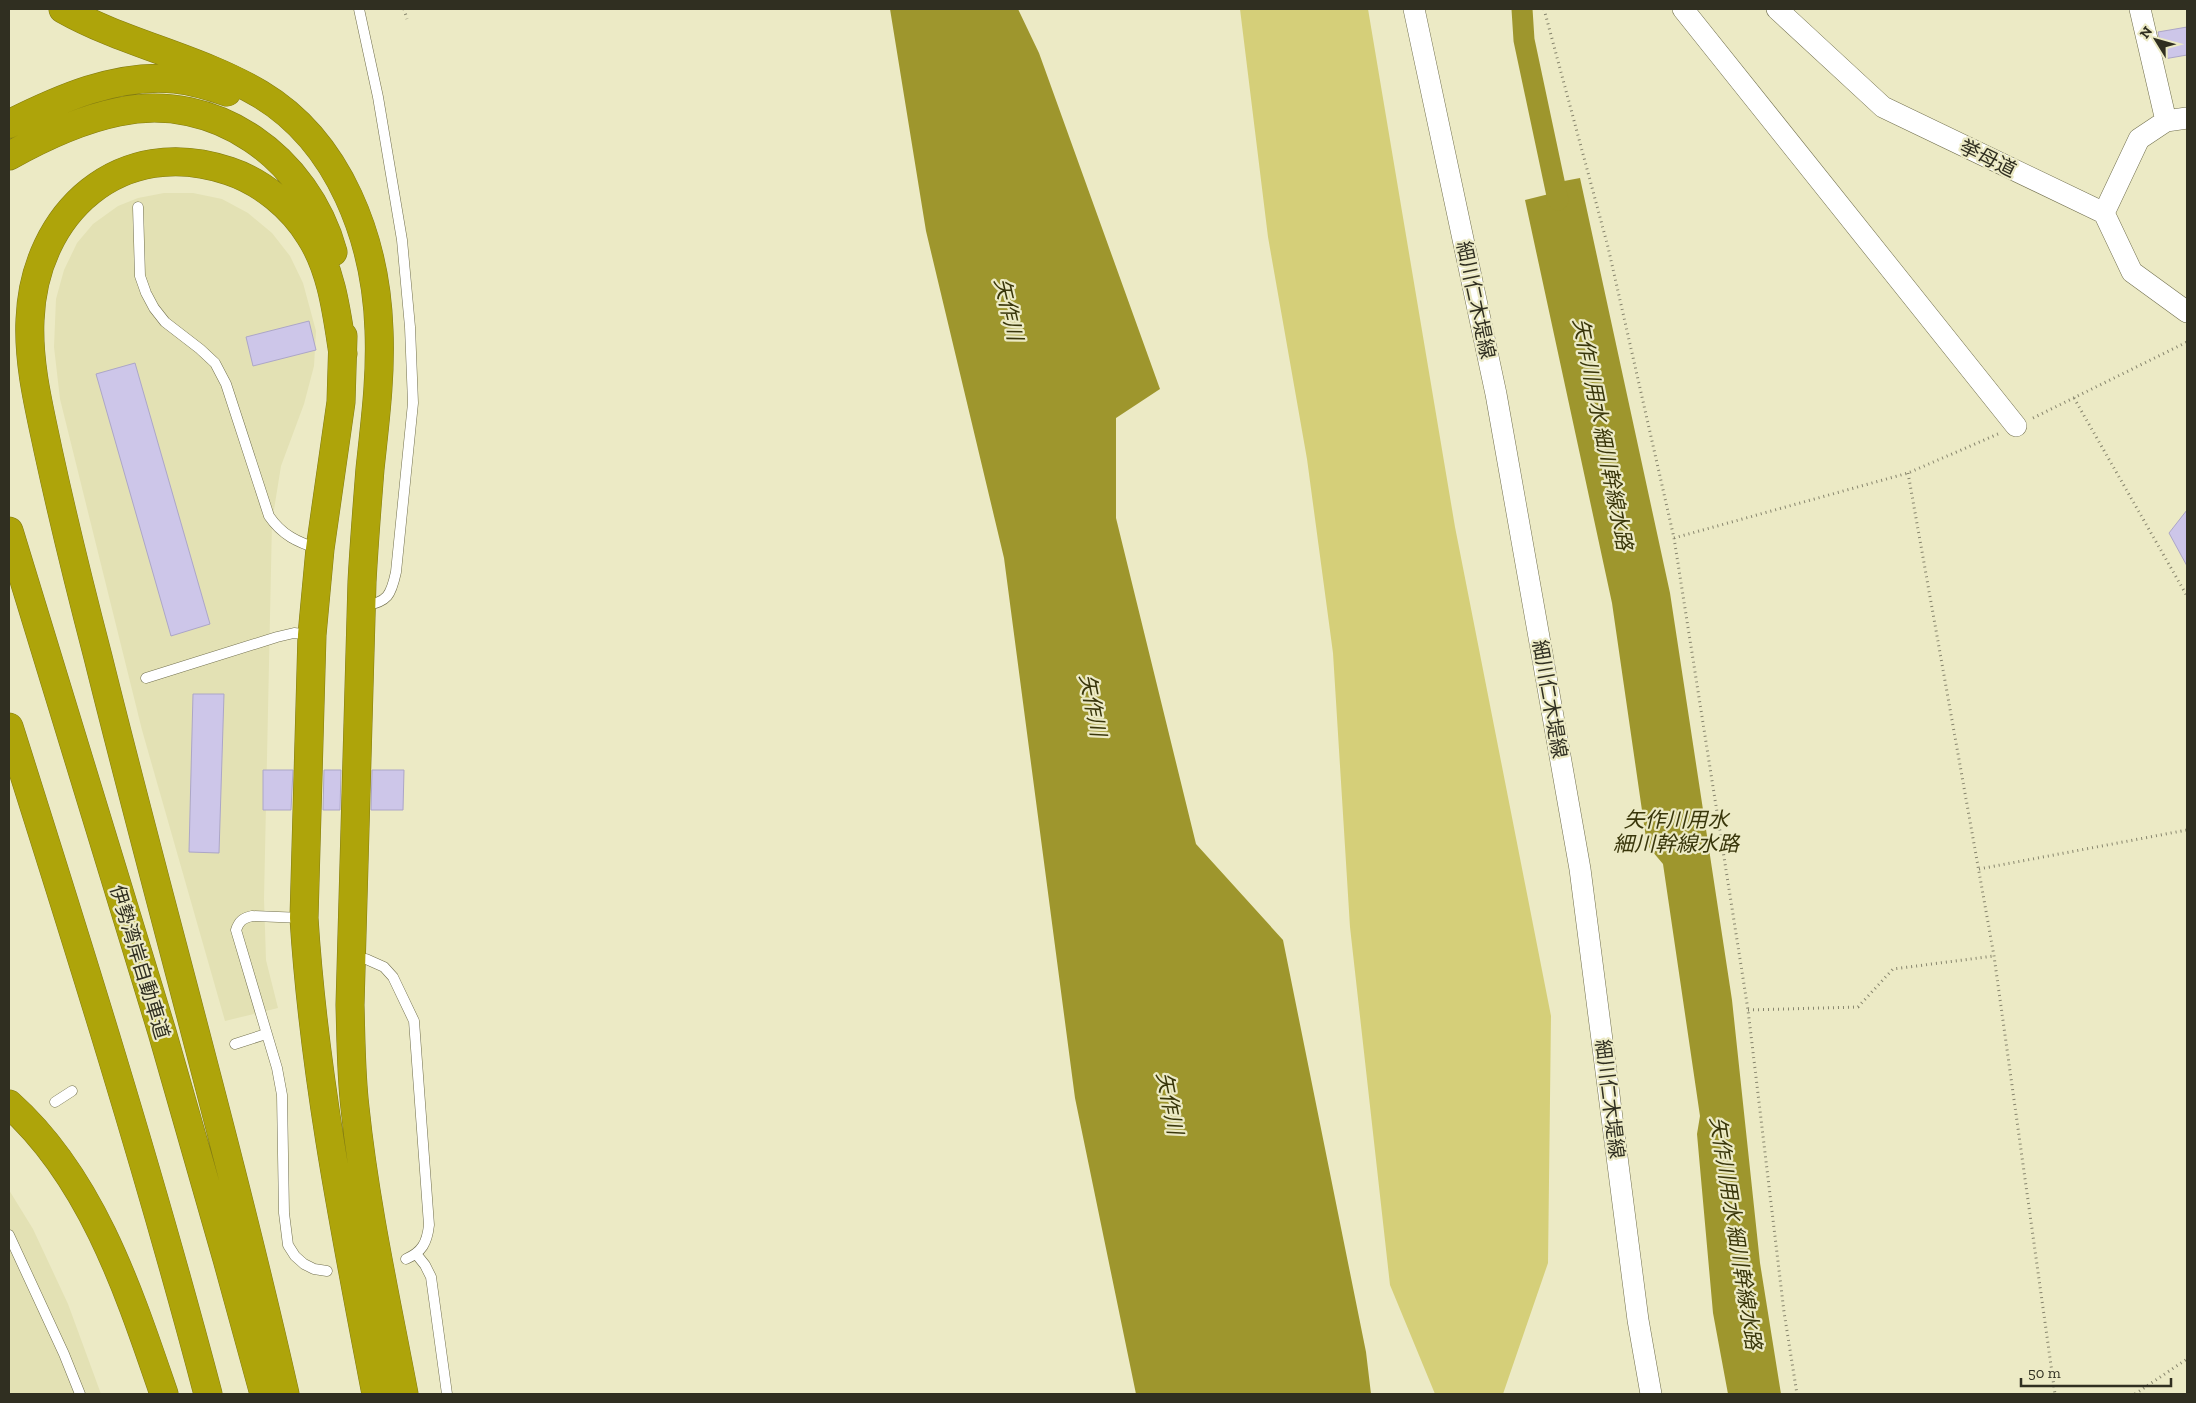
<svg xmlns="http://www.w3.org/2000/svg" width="2196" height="1403" viewBox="0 0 2196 1403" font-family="'Zilla Slab','Noto Sans JP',serif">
	<rect width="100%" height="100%" fill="#eceac5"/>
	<path fill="#e3e1b4" d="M164,193H193L222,199L248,213L272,233L290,256L303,283L316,331L314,366L304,404L281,466L272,522L264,899L266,960L278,1008L225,1021L142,730L60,399L54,347L56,299L64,270L77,243L93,224L118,206L138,198Z
		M9,1190L33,1229L68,1304L101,1394H9Z"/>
	<path fill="#d5cf79" d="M1240,9H1368L1455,527L1551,1016L1548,1263L1503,1394H1435L1390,1285L1350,927L1333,653L1307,459L1268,237Z"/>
	<path fill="#9e962d" d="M890,9H1018L1039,53L1160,389L1116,418V518L1196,844L1283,940L1366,1352L1371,1394H1136L1075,1098L1004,558L926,231Z
		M1561,169L1564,181L1580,178L1670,593L1732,1000L1760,1263L1781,1394H1728L1713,1313L1697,1134L1700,1116L1663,864L1647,845L1612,603L1525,200L1549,194L1544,173Z"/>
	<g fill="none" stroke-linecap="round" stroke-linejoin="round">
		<path stroke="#9e962d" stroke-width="21" d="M1522,9L1524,40L1558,200"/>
	</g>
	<path fill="#cdc6e9" stroke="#aca6c7" d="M2187,27V55L2164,59L2158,32Z
		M309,321L316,350L253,366L246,337Z
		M135,363L210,624L171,636L96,374Z
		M2187,510V566L2169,533Z
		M193,694H224L219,853L189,852Z
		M263,770H293L291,810H263Z
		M324,770H341L340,810H323Z
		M372,770H404L403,810H371Z"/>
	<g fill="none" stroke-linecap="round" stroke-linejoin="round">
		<defs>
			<path id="lane" d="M359,9L378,97L402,240L410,327L413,403L396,572C391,595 388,602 364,606
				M138,207L140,276L146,293L154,308L165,322L200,349L215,363L226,384L269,516C282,535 297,542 319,549
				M146,678L277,637L294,633L311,635
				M303,918L252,916C243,918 239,921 236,930L277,1068L282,1095L284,1213L288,1245L295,1256L304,1264L314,1269L327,1271
				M353,959H366L384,967L393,977L414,1021L429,1225C427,1243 422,1252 406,1259
				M235,1044L266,1034
				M55,1102L72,1091
				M9,1235L64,1354L80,1394
				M417,1255L425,1265L431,1277L447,1394"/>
			<path id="street" d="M1414,9L1496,394L1580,869L1638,1320L1651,1394
				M1683,9L2016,426
				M1777,9L1883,107L2104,213L2132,272L2187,312
				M2140,9L2166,121
				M2104,213L2139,139L2166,121L2187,118"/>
			<path id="highway" d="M63,9C125,44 198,57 260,94C340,142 376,240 379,330C381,377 375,422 370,469C367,507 364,544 362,582L350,1005C351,1039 351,1074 355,1108C365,1204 386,1299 404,1394
				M9,124C59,99 117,73 175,79C193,81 210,86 227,92
				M9,156C43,137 79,120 118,112C216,91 307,158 333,252
				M343,336L341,402L320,549L312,635L304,918C314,1078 346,1237 376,1394
				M9,531L162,1032L227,1259L264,1394
				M9,727C79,948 149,1170 208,1394
				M9,1104C92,1178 129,1292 164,1394
				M285,1394C229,1147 159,903 98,657C80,588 63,519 48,450C39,407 28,364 30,320C34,212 121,134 229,171C262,182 292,207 310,236C332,270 337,315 343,354"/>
		</defs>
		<use href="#lane" stroke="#72704f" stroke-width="11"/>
		<use href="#street" stroke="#72704f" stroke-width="22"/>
		<use href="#highway" stroke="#827b12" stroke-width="29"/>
		<path stroke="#87856d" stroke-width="3" stroke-dasharray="1 4" stroke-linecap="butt" d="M404,9L407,19
			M1544,9L1608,247L1674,538L1748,1010L1784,1312L1797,1394
			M2074,398L2187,596
			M2033,418L2187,342
			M1908,473L1994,956L2055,1394
			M1674,538L1908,473L1998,434
			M1979,869L2187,830
			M1748,1010L1858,1007L1893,969L1994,956
			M2135,1394L2187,1359"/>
		<use href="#lane" stroke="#fff" stroke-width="10"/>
		<use href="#street" stroke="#fff" stroke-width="21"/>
		<use href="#highway" stroke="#aea40a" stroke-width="28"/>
	</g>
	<g text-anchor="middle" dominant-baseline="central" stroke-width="4.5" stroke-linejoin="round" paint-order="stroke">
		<g font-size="20" fill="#302f21" stroke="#eceac5">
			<text transform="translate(1988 158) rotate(26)">挙母道</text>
			<text transform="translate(1476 300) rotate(78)">細川仁木堤線</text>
			<text transform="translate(1550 699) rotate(80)">細川仁木堤線</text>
			<text transform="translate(140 962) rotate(73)">伊勢湾岸自動車道</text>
			<text transform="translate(1610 1099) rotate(83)">細川仁木堤線</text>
		</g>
		<g font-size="21" font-style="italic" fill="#39360a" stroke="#eceac5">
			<text transform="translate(1009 309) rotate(77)">矢作川</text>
			<text transform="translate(1603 434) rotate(79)">矢作川用水 細川幹線水路</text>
			<text transform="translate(1093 705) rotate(79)">矢作川</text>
			<text x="1676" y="819">矢作川用水<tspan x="1676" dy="24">細川幹線水路</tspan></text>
			<text transform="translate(1170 1103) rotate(79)">矢作川</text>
			<text transform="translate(1736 1233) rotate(81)">矢作川用水 細川幹線水路</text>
		</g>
	</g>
	<rect width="2196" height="1403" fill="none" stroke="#302f21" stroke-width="20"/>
	<g transform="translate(2156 40) rotate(307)" stroke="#eceac5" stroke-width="4" paint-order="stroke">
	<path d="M0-4L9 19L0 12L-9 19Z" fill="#302f21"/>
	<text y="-8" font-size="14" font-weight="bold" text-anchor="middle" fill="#302f21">N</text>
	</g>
	<path d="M2021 1378v8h150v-8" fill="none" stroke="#302f21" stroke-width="2.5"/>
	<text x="2028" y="1378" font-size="15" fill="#302f21" stroke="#eceac5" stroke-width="4" paint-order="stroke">50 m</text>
</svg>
